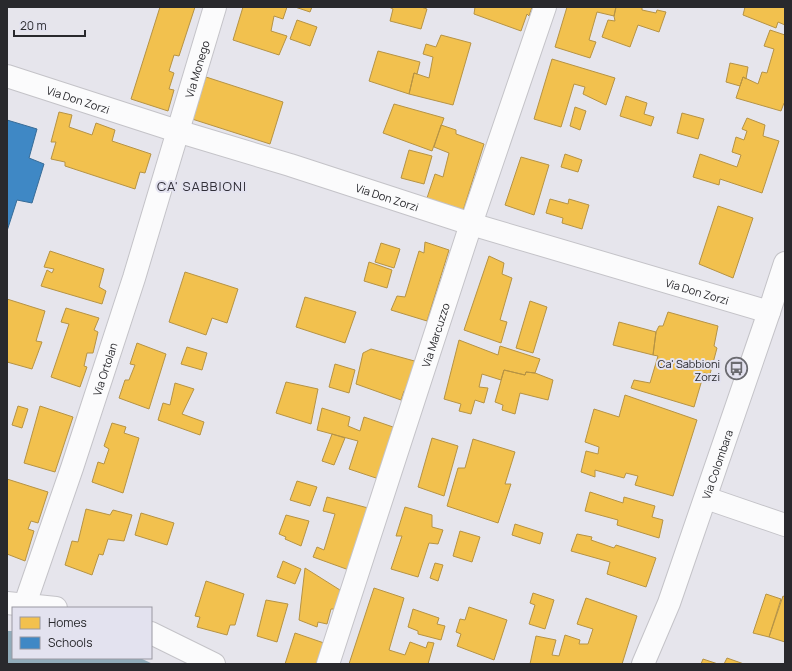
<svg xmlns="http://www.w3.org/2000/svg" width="792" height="671" viewBox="0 0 792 671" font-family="Manrope,sans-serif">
	<rect width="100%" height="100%" fill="#e6e5ec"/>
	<path fill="#91acba" d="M7,631H13V658H140L153,664H7Z"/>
	<path fill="#f2c14e" stroke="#b69344" d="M160,7H195L179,56L174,55L169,71L174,73L169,89L174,90L168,111L131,99Z
		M243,7H287L283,19L274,16L271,31L287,36L279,55L233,40Z
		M295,7H312L310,12Z
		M389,7H421L427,9L421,29L390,21L393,9Z
		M475,7H532L529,16L527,14L521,31L474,14Z
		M567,7H616L614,16L597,12L589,40L596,42L590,58L555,47Z
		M616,7H642V10L656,13L657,10L666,12L659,32L638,25L630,47L602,37L608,20L615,21L614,16Z
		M745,7H785V25L778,22L776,28L743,15Z
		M297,20L317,27L310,46L290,39Z
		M770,30L785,35V103H784L781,111L736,98L743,77L758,84L762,72L767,73L774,49L764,46Z
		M441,35L471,43L453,105L409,94L414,73L429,78L433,57L423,54L426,44L436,47Z
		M378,51L420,62L417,74L414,73L409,94L369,81Z
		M552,59L615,78L606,105L583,94L585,87L574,84L561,127L534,119Z
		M730,63L748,67L746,79L743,77L740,86L726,82Z
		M206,77L283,102L270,144L192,119Z
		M626,96L647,103L644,114L654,117L651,126L620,116Z
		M394,104L444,118L432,151L383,133Z
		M575,107L586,111L580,130L570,126Z
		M59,112L72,115L69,127L92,135L96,123L115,130L112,141L151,154L145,173L140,172L135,189L65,166V162L51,159L56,142H51Z
		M682,113L704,119L698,139L677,133Z
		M747,118L765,125L763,136L779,141L762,193L720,179L719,185L693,177L700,154L737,167L741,155L732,152L736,137L744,140L747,131L742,129Z
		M441,125L456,130V134L484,144L463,211L427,198L435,174L443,177L449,153L434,147Z
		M409,150L432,156L424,184L401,178Z
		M565,154L582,160L578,172L561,167Z
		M521,157L549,165L534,215L505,205Z
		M550,199L568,204L569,199L589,205L582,229L562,223L563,218L546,213Z
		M718,206L753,218L733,278L699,264Z
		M425,242L449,250L427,321L391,310L397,296L405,297L419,251L424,253Z
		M381,243L400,249L394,268L375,262Z
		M50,251L104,269L99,287L106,291L102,304L41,286L47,270L52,273L54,269L44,267Z
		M489,256L504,263L502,274L512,278L500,320L507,322L501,343L464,330Z
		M369,262L392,270L387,288L364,281Z
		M185,272L238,289L227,323L212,318L206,335L169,322Z
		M305,297L356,312L345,343L296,327Z
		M7,299L45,311L36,341L42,342L32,369L7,362Z
		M530,301L547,307L533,353L516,348Z
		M66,308L99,318L94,330L98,332L93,353H87L84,366L87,367L80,387L51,377L69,324L61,322Z
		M668,312L718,326L714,346L717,348L710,374L704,373L694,407L631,388L634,380L650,383L658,356L653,355L656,332L659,326H663Z
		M619,322L656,332L653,355L613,345Z
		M459,340L498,355L500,346L540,359L535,373L526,372L525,375L504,370L501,380L482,374L479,387L488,388L484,403L475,400L471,414L459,411L461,404L444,399Z
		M137,343L166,354L149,409L119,398L125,380H129L135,365L130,364Z
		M187,347L207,353L202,370L181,364Z
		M371,349L418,362L408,393L404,391L401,400L356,384L363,353Z
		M335,364L355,370L349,393L329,387Z
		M504,370L525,375L526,372L535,373L553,380L548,400L520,393L515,414L502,410L503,405L495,402Z
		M286,382L318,389L311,424L276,413Z
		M175,383L194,389L182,414L204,422L200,435L158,420L163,403L170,405Z
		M625,395L697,420L673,496L635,485L638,476L626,473L624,478L595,470V477L581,472L586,451L598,454L599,447L585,442L594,409L619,417Z
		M18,406L28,409L22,428L12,425Z
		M40,406L73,417L55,472L24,463Z
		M322,408L350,417L348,426L360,431L364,417L393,427L379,479L349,469L358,441L317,430Z
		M112,423L126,427L124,433L139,438L123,493L92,482L98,462L104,464L109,449L104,446Z
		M332,434L345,438L334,465L322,461Z
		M432,438L458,446L444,496L418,487Z
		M473,439L515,452L505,484H511L498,523L447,506L458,468H465Z
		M7,479L48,492L38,523L31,521L28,529L34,531L25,561L7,554Z
		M297,481L317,487L310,506L290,500Z
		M590,492L623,503L624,497L655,506L652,517L663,520L659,538L617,525L618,520L585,511Z
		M327,497L368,508L349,570L313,557L317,547L324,550L335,514L323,511Z
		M405,507L432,515V527L443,530L438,544L429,543L418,577L391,569L402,536H396Z
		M86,509L110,515L113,510L132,515L124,541L108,539L103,555L99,554L92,575L65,565L72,541L78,542Z
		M141,513L174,523L167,545L135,535Z
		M286,515L309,521L301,546L285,539L286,537L279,534Z
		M515,524L543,533L540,544L512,535Z
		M460,531L480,537L472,562L453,556Z
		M577,534L592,537L591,540L614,548L616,545L656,558L646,587L607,574L610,562L571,551Z
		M283,561L301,569L295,584L277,577Z
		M435,563L443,565L438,581L430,578Z
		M305,568L340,590L336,609H331L327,624L318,622L317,627L299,620Z
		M206,581L244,594L235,625H230L227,635L197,627L200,617L195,616Z
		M374,588L404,598L389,650L405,655L410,642L426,648L428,642L434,643L428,664H349Z
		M533,593L554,600L545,629L529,624L535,605L530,603Z
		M766,594L781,599L769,637L753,633Z
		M783,596L785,597V642L769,637Z
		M586,598L637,616L622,664H530L536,636L556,640L552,655L559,656L565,635L580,640L579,644H588L593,629L577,624Z
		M266,600L288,604L277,642L257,636Z
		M469,607L507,620L494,660L457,646L461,634L456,632L460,619L465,620Z
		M413,609L439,618L437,624L445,626L441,640L418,634V631L408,627Z
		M295,633L324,643L318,664H285Z
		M727,658L744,664H724Z
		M703,659L718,664H701Z"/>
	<path fill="#3f88c5" stroke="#386c97" d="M7,120L37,129L29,158L44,164L32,203L17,200L7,231Z"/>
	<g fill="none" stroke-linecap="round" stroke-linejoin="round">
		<defs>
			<g id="minor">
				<path id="s1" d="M7,76L177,131L290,165L471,224L769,312"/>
				<path d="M706,498L785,525"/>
				<path d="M7,603L56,608"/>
				<path id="s2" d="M25,604L72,468L134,278L215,7"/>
				<path d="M151,633L214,664"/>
				<path id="s3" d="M328,664L471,224L545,7"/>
				<path id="s4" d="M643,664L669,603L769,312L785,263"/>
			</g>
		</defs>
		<use href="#minor" stroke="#c4c3c8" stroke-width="24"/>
		<use href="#minor" stroke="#fbfbfc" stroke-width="22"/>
	</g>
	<defs>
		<symbol id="bus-ring" viewBox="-11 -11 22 22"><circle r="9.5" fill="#e3e2ef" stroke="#6b6b70" stroke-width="1.5"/><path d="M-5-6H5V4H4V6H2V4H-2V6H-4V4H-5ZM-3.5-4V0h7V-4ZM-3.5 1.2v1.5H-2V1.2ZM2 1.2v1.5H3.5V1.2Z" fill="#6b6b70"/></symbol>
	</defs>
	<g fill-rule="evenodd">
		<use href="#bus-ring" x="724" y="356" width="25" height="25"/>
	</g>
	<g text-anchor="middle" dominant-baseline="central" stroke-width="4" stroke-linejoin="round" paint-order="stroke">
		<g font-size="11" fill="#29292d" stroke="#e3e2ef">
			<text stroke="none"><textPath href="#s2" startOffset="562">Via Monego</textPath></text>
			<text stroke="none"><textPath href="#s1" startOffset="75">Via Don Zorzi</textPath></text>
			<text stroke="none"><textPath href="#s1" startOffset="399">Via Don Zorzi</textPath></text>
			<text stroke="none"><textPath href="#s1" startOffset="723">Via Don Zorzi</textPath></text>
			<text stroke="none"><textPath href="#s3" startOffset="346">Via Marcuzzo</textPath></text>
			<text stroke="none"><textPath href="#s2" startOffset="248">Via Ortolan</textPath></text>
			<text stroke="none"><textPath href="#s4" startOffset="213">Via Colombara</textPath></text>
		</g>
		<g font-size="11" fill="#29292d" stroke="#e3e2ef" text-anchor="end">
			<text x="720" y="363">Ca' Sabbioni<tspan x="720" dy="13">Zorzi</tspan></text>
		</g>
		<g font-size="13" letter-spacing="1" fill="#302e38" stroke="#e3e2ef">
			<text x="202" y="186">CA' SABBIONI</text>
		</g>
	</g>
	<rect width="792" height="671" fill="none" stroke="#29292d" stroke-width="16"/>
	<rect x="12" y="607" width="140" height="52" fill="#e3e2ef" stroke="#9998a1"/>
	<rect x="20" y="617" width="20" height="12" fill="#f2c14e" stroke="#9998a1"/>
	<text x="48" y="627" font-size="12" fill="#29292d">Homes</text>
	<rect x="20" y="637" width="20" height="12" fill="#3f88c5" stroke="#9998a1"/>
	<text x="48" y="647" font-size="12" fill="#29292d">Schools</text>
	<path d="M14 30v6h71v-6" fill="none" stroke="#29292d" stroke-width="2"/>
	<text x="20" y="30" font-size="12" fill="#29292d" stroke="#e3e2ef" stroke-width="3" paint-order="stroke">20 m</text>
</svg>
